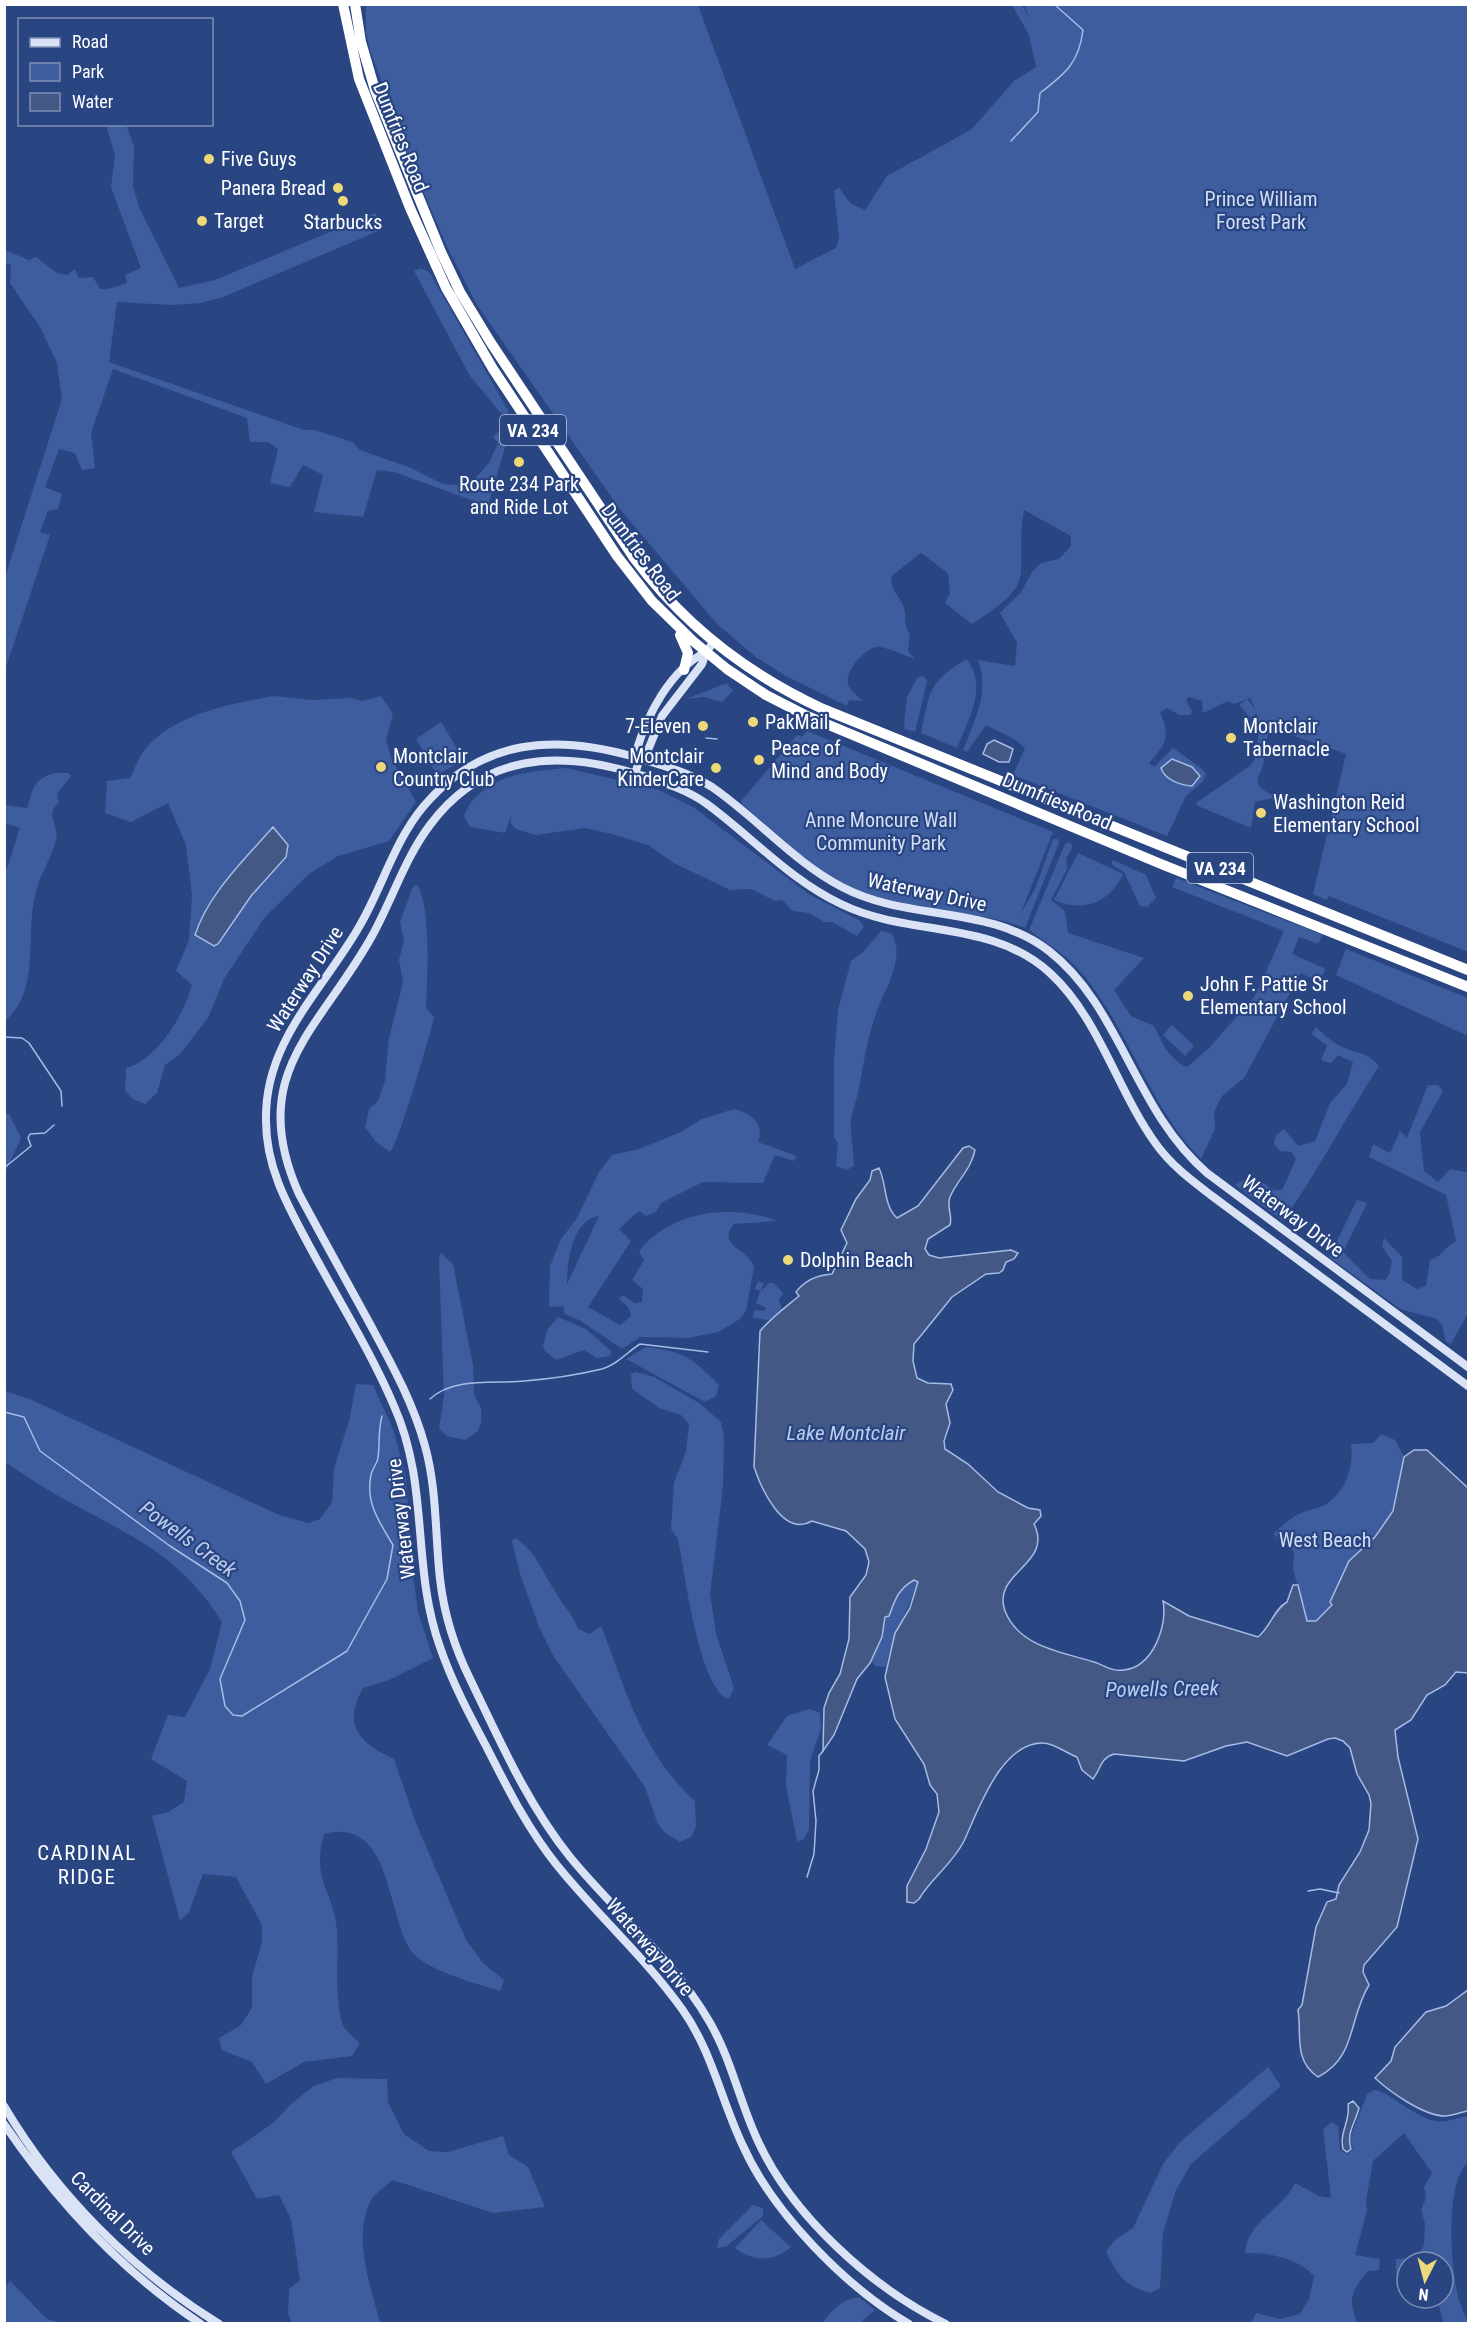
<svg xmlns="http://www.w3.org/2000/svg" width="1473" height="2328" viewBox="0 0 1473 2328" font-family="'Roboto Condensed',sans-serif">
	<rect width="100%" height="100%" fill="#294582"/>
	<path fill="#3e5d9f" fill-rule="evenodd" d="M366,5H698L795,269L836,248L839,238L834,191L839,188L850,203L865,210L887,176L972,129L1014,81L1036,67L1029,35L1012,5H1022L1031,21L1024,5H1468V952L1329,896L1326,900L1313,894L1346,754L1257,723V713L1250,718L1239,705L1247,699L1256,710L1250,698L1234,704L1228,701L1203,713L1202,701L1189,697L1186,700L1192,711L1190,715H1179L1167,708L1160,712C1171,737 1166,744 1149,763L1154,767L1173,748L1201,768L1206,774L1203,781L1186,796L1167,836L1013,775L1025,748L1014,739L986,725L967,752L963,750C975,719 990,693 978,660L1015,666L1017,643L1000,613L1021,592L1032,572L1041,563L1059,559L1071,546V536L1024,510C1013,578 1043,579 972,624L945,603L950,593L948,573L921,553L894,574L891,577C893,595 897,592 903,605C907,615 903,625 910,635L908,651L916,660C910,657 881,645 876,647C863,650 842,674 849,687C852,692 859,697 863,701L849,700L847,706L786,676L757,658L717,624L619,508L477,305L447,247L409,158L370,50L366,33ZM1176,760L1197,771L1174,781L1162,772Z
		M106,125H126L134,146L133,186L139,207L179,288L215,280L375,213L383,229L223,297L201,303L170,305L117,302L109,362L304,430H315L352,442L360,450L411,468L443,484L468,486L489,463L498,443L493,437L501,429L502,421L510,422L511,427L488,506L394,472L377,470L363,517L314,512L323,475L303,465L290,487L270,483L278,449L268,442H250L247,418L113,369L91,433L95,468L82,470L75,453L59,449L45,487L62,494L58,509L48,511L40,532L50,535L5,670V577L62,399L57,363L40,327L10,283L11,265L5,263V250L29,260L36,257L57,273L67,275L75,269L79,278L93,277L100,289H108L127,283L125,275L141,268L111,187L115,155Z
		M421,268L430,273L508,410V415L504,417L470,376L414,271Z
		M966,659C989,686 968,720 957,748L921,733C931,690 927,684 966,659Z
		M923,676L927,681L915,732L905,729L904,724L907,697L917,678Z
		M727,683L733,691L722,702L704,697L686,699Z
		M274,696L311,700L352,698L362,701L381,696L393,714L386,740L391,758L416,802L389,841L338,856L309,874L265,917L224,979L208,1018L180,1054L165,1065L157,1093L145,1104L133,1099L125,1091L126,1068C158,1059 183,1016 192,985L176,971L189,940L192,896L186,845L168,803L131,822L105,813L107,781L130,778C135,768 139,756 146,748C177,713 230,704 274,696Z
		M441,722L464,760L437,775L416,739Z
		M1259,729L1269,733C1264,743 1266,750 1264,761C1261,777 1247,784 1273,795V798L1255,802L1251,828L1198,806L1196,803L1251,765L1256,757Z
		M807,731L1053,832L1020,915L1035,889L1053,839H1058L1059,843L1025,928C980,910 921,913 873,897C821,880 783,838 742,804L741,801L797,735L802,737Z
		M567,768L659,790L693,807L810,895L859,920L864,927L857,936L832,922H824L809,913L793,911L782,900L775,901L751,889L730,890L674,863L648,845L612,834L585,828L536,835L516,829L511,824V816L505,833L470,827L464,816C480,775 529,771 567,768Z
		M55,773H68L71,776L57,794L59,802C44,815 60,826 56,840C51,859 39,876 35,896C25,937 41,990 5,1021V874L20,828L5,823V805L27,808C34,787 32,780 55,773Z
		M1069,842L1073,846L1066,859L1067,869L1051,900L1065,911L1068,933L1144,958L1114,990L1131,1016L1154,1026C1163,1043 1168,1059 1187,1067L1209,1048L1255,996L1284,931L1172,887L1176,878L1323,935L1318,944L1299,937L1292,954L1326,969L1318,982L1301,973L1244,1078L1222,1096L1214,1112L1215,1129L1201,1159C1148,1106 1129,1027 1079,970C1065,954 1046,943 1029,930L1065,844Z
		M1078,853L1123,874C1110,903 1082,913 1054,900Z
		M1113,860L1146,875L1156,898L1147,907L1140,906L1124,872L1111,864Z
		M416,884C432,902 427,982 426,1008L434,1017C431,1033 397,1148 390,1152L376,1142L365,1127L369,1109L378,1101L385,1081L389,1038L403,982L399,960L404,941L400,922L412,889Z
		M881,931L891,933C905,953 889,983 880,1003C868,1032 864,1062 858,1093C856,1102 852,1111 851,1120C850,1135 854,1151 854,1166L847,1170L836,1166L838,1143L834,1138V1059L838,1010L851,961L863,952Z
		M1346,949L1468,998V1036L1336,975Z
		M1172,1025L1194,1046L1185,1056L1163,1035Z
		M1316,1027C1323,1033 1331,1042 1340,1046C1355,1054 1367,1051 1379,1066C1346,1117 1318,1171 1283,1221L1235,1185L1252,1176L1274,1190H1282L1296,1159L1291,1152L1280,1151L1274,1144L1276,1135L1284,1129L1298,1146L1315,1141L1330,1103L1347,1084L1353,1062L1338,1055L1331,1063L1321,1060L1327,1046L1312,1034Z
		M1428,1085H1438L1443,1091L1420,1132L1424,1171L1438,1182L1450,1169L1465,1172L1468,1170V1313L1451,1344L1446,1342L1442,1324L1437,1319L1400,1309L1329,1257L1357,1200L1367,1203L1343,1252L1370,1279L1385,1280L1389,1275L1392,1261L1382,1246L1384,1238L1402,1257V1280L1417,1289L1426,1286L1430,1260C1442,1257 1445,1246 1456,1241L1446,1195L1369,1157L1373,1144L1390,1153L1400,1131L1407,1138Z
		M734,1109C750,1113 765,1123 758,1142L797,1156L794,1161L775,1155L763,1183L703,1182L661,1203L656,1212L646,1216L639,1211L619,1229L631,1241L588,1307L620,1325L631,1316L628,1307L619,1299L623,1295L635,1303L642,1302L643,1289L632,1280L644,1260L639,1251C670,1211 732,1203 777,1221L734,1224C716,1246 749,1249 754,1267L746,1311L740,1319L718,1332L688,1338L640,1337L622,1349L581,1321L565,1314L563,1306L549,1307L550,1266L561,1239L577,1218L599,1172L612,1155L639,1149L679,1133L702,1119ZM599,1216L567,1284C567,1262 572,1220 599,1216Z
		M5,1114H9L21,1138L5,1173Z
		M441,1253L453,1264L473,1365L474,1395L481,1408V1423L478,1431L465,1440L447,1436L439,1428L444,1397L439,1259Z
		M758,1281L764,1283L761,1291L769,1283H773L783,1293L779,1300L782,1310L769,1320L753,1318L754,1310L764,1311L766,1308L756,1303L760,1291L755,1289Z
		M558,1317L586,1329L612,1352L610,1356L597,1358L584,1350L556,1360L545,1351L543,1345L548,1329Z
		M646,1347C682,1350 695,1360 719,1385L716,1396L705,1402L626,1359Z
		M636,1372L654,1377L699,1403L721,1422L724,1436L723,1487L710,1594L716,1634L734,1688L729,1699C699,1691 684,1568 678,1539L671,1529L674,1483L686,1451L689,1424L681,1415L661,1409L632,1389L631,1374Z
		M356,1384L373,1385L393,1429L406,1477L411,1558L418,1612L433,1658L389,1680L363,1688C342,1726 360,1743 394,1759L416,1823L466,1940L484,1964L504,1980L500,1991C476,1983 427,1971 412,1952C386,1917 393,1816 324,1834C311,1881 334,1891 337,1931C339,1962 334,1991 342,2023C344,2030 354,2037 360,2043L352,2056L304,2062L266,2084L252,2062L222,2050L219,2038L240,2026L252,2008V1977L262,1942V1925L236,1877L203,1874L189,1912L180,1921L152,1816L168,1812L184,1802L187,1781L151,1759L168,1715L185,1717L210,1669L222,1622C179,1553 127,1534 60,1497C41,1486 23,1474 5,1462V1391L32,1400L279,1515L309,1523L320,1519L332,1502L334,1468L349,1421Z
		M1381,1434L1395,1440L1404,1457L1393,1511L1375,1537L1355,1555L1330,1601L1332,1605L1317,1621H1307L1293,1569L1294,1551L1273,1534C1281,1527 1289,1519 1299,1514C1307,1510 1317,1509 1325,1505C1346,1492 1354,1467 1351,1444L1373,1443Z
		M515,1538C534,1549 542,1570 553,1588C561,1603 572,1613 578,1629L590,1634L601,1626C626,1690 642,1753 695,1801L696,1827L691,1837L680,1842L665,1833L657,1822L645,1787L554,1657L539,1627L520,1574L512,1541Z
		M914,1580L918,1582C908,1611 892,1635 886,1667L875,1666L874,1663H870C881,1636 887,1595 914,1580Z
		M809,1709L820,1713L821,1728L810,1761L809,1830L803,1840L797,1841L786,1786L787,1755L767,1745L787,1716Z
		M1268,2067L1281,2086L1191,2164L1176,2190L1163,2233L1160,2288L1150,2293C1125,2287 1116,2273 1106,2251L1115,2240L1133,2228L1163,2164L1180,2142Z
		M337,2078L387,2079L388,2102L404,2134L429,2151L448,2152L503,2136L509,2155L528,2167L545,2207L493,2213L393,2180C386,2186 376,2192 372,2199C351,2236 371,2286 380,2323H292L288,2314L289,2289L300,2280L291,2219L279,2195L257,2199L231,2152L273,2123L291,2104L314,2086Z
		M1374,2090C1387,2090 1415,2118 1436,2121C1447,2123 1458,2117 1468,2116V2162C1444,2185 1451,2266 1458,2297C1461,2306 1465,2315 1468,2323H1444L1443,2321L1437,2298H1443V2262H1407V2271L1396,2275V2259L1418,2257L1424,2245L1425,2224L1421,2210L1426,2198L1424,2187L1432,2173L1404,2133L1373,2161L1366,2201L1367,2211L1355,2255L1380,2259L1379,2270L1368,2271C1351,2292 1348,2297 1357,2323H1251L1256,2313L1280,2319L1300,2314L1309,2299L1314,2276C1296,2257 1270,2253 1245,2253C1248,2219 1284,2209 1295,2183L1319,2196L1331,2198L1323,2129L1332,2122L1338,2126L1340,2150L1348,2154L1353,2149L1350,2140L1352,2133L1367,2094Z
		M753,2205L763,2208V2216L727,2246L717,2248L719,2239Z
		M761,2220L791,2247C774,2262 753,2262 735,2248Z
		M10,2281L47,2319L63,2323H5V2287Z
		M859,2297L875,2310L861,2322L863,2323H822C833,2309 841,2300 859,2297Z"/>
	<path fill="#435884" stroke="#a6bce6" stroke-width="1.5" d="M994,740L1013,749L1009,762H999L983,754L987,744Z
		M1172,759L1192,767L1200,776L1192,786C1180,785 1165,780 1161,768Z
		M273,827L288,845L286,857L251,896L218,944L214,946L195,935C208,894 245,859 273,827Z
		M969,1146L975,1150C971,1170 957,1180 950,1197C946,1207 953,1215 950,1225L928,1239L925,1249L929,1255L939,1258L1011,1250L1018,1253L1014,1259L1006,1262L1003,1270L999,1273L986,1274L952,1297L923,1333L914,1344L913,1361L917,1378L928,1383L951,1384L953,1390L946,1404L950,1423L944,1441L945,1449L968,1464L998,1492L1028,1508L1040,1510L1041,1516L1034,1524C1054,1565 991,1572 1005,1611C1019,1647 1062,1652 1094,1662C1104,1665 1112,1672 1124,1670C1153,1667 1168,1625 1163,1601L1189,1616L1258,1637C1270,1628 1274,1609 1287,1602L1293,1585H1298L1307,1621H1316L1332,1605L1330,1602L1349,1561L1375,1537L1393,1511L1404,1457L1414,1450H1427L1468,1488V1673L1456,1672L1445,1685L1427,1695L1411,1720L1395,1730L1398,1757L1418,1839L1397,1927L1364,1965L1363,1972L1369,1985C1348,2019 1357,2057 1318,2077C1293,2060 1302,2035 1298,2010L1302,2005L1316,1927L1327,1902L1336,1899L1339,1885L1360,1852L1369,1830L1371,1803L1369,1795L1357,1774L1350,1748L1343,1741L1335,1738L1328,1739L1287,1756L1247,1742L1226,1746L1184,1761L1114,1754C1100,1758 1101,1769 1093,1779L1082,1770L1077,1757C1066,1753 1054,1743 1043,1743C1001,1742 978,1811 964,1841C953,1863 931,1879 919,1899L914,1903L907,1902V1886L926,1849L939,1812L937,1794L930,1785L924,1764L895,1719L885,1677L895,1633L910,1608L918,1582L914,1580C898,1589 895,1600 889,1616L885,1617L882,1637L870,1663L857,1679L834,1735L823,1751L824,1708L829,1693L840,1674L849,1639L850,1597L866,1575L869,1562L865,1549L846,1531L812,1521C783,1538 761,1488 754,1467L760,1331C773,1316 787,1306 799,1296L796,1292C805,1280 818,1275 832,1274L847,1243L841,1230L856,1199L870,1180L872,1171L879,1168C887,1184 883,1205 897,1218L918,1206L963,1148Z
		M1468,1990V2111C1461,2112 1452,2116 1445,2116C1424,2116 1390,2092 1375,2078L1391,2061L1395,2047L1426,2012L1446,2006Z
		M1353,2101L1359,2108C1355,2124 1346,2133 1351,2149L1347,2152L1343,2149C1339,2132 1351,2120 1348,2104Z"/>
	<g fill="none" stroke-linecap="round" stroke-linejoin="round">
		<path stroke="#a6bce6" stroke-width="1.5" d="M1011,141L1038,112L1040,93C1065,74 1079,63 1083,30L1054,4
			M706,738L717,739
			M4,1037L22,1038L29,1043L61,1091L62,1106
			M4,1168L31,1146L28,1138L30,1134L45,1133L54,1125
			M430,1399C453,1377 493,1384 524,1381C549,1379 577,1375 602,1369C617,1365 627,1352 640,1344L708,1352
			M4,1412L24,1417L40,1451L170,1546L227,1583L240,1601L245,1620L220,1679L225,1706L233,1715L242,1716L347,1651L387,1579L393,1545C380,1523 365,1503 371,1475C372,1469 377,1464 378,1458C380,1443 378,1430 382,1416
			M807,1877L814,1854L816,1821L813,1791L819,1770V1756L823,1751
			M1308,1891L1320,1889L1339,1893"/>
		<path stroke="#dae3f6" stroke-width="8" d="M640,758L636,752C647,715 670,670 706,652
			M635,774L640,758L646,755L662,716L702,664L706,652L713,643
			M4,2106C56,2194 132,2270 219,2324
			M4,2124C58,2203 121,2271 201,2324
			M909,2324C846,2287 773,2213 743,2146C721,2100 712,2051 682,2009C645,1957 596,1914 556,1864C527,1828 507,1787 486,1746C469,1714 452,1682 440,1647C411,1566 430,1487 394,1406C371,1352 339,1301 311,1249C289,1208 266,1169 266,1121C264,1042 322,991 359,927C382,888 394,842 423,807C481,738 555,734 635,757C662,765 688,772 712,787C757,818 794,862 842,887C908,922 988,904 1049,951C1121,1007 1134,1110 1207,1173L1468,1367
			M946,2324C872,2288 791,2215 757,2139C739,2100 731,2058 709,2021C673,1959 615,1912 570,1857C528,1805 500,1741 471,1681C455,1649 444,1614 440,1579C435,1534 437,1489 425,1446C413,1402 391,1363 370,1324C346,1280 322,1237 299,1194C245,1073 320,1030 372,936C392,900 405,858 430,825C484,753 558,750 637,774C662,782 686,789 707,804C752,837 790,880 841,904C908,937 991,919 1050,973C1099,1018 1117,1090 1156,1144C1171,1165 1191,1180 1212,1196L1468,1386"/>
		<path stroke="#fff" stroke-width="10" d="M343,4L359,79L410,208L446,288L493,369L617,556L652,601L693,641L727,669L766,695L805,715L1161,864L1468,987
			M355,4L361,42L375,90L441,252L460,292L491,343L634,558C684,625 747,674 823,709L1468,970
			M680,635L688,653L684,670"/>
	</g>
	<g fill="#edd978" stroke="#294582" stroke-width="2">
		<circle cx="209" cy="159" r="6"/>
		<circle cx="338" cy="188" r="6"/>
		<circle cx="343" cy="201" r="6"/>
		<circle cx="202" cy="221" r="6"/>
		<circle cx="519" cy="462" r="6"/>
		<circle cx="753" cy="722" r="6"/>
		<circle cx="703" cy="726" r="6"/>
		<circle cx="1231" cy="738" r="6"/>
		<circle cx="759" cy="760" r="6"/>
		<circle cx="381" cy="767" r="6"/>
		<circle cx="716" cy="768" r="6"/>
		<circle cx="1261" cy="813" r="6"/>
		<circle cx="1188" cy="996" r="6"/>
		<circle cx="788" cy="1260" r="6"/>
	</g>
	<g text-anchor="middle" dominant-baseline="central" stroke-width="4.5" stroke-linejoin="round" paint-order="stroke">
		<g fill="#294582" stroke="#bfc7da" stroke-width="1.5">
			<rect x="500" y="415" width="66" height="30" rx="4.5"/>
			<rect x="1187" y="853" width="66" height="30" rx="4.5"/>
		</g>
		<g font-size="18" font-weight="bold" fill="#fff">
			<text x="533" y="430">VA 234</text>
			<text x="1220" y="868">VA 234</text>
		</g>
		<g font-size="20" fill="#fff" stroke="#294582">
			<text transform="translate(401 137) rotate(68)">Dumfries Road</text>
			<text transform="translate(641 552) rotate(53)">Dumfries Road</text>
			<text transform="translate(1057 801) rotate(23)">Dumfries Road</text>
			<text transform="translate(927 892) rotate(12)">Waterway Drive</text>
			<text transform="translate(305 979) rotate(-57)">Waterway Drive</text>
			<text transform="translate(1293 1216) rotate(37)">Waterway Drive</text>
			<text transform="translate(401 1519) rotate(-97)">Waterway Drive</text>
			<text transform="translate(650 1947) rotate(49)">Waterway Drive</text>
			<text transform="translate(113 2213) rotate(45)">Cardinal Drive</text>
		</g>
		<g font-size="20" fill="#fff" stroke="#294582" text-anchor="start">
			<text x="221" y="159">Five Guys</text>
			<text x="326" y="188" text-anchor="end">Panera Bread</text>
			<text x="214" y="221">Target</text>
			<text x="343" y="222" text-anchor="middle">Starbucks</text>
			<text x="519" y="484" text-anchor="middle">Route 234 Park<tspan x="519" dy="23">and Ride Lot</tspan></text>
			<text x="765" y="722">PakMail</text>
			<text x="691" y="726" text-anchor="end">7-Eleven</text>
			<text x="1243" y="726">Montclair<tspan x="1243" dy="23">Tabernacle</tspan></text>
			<text x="771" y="748">Peace of<tspan x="771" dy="23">Mind and Body</tspan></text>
			<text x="393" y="756">Montclair<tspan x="393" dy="23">Country Club</tspan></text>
			<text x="704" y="756" text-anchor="end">Montclair<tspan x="704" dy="23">KinderCare</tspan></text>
			<text x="1273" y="802">Washington Reid<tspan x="1273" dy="23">Elementary School</tspan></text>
			<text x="1200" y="984">John F. Pattie Sr<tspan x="1200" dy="23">Elementary School</tspan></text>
			<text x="800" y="1260">Dolphin Beach</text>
		</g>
		<g font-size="20" fill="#d4dff5" stroke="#294582">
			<text x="1261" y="199">Prince William<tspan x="1261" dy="23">Forest Park</tspan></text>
			<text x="881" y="820">Anne Moncure Wall<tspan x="881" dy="23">Community Park</tspan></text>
			<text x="1325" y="1540">West Beach</text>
		</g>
		<g font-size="21" font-style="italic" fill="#bdcdee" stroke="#294582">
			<text x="846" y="1433">Lake Montclair</text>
			<text transform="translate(188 1539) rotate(36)">Powells Creek</text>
			<text transform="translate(1162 1689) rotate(-1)">Powells Creek</text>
		</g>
		<g font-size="21" letter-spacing="1.5" fill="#fff" stroke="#294582">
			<text x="87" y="1853">CARDINAL<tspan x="87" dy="24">RIDGE</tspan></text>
		</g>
	</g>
	<rect width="1473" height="2328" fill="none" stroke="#ffffff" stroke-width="12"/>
	<rect x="18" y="18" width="195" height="108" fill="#294582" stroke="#7f8fb4" stroke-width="1.5"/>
	<rect x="30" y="38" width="30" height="9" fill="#dae3f6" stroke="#7f8fb4" stroke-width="1.5"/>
	<text x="72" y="48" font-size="18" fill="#ffffff">Road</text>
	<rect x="30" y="63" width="30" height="18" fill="#3e5d9f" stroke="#7f8fb4" stroke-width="1.5"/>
	<text x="72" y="78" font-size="18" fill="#ffffff">Park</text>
	<rect x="30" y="93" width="30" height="18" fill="#435884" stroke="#7f8fb4" stroke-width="1.5"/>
	<text x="72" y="108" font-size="18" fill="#ffffff">Water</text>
	<g transform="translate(1425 2280) rotate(186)"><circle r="28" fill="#294582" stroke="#7f8fb4" stroke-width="1.5"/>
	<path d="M0-4.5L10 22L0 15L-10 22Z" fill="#edd978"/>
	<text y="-9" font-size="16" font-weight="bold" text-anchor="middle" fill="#ffffff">N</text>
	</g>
</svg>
